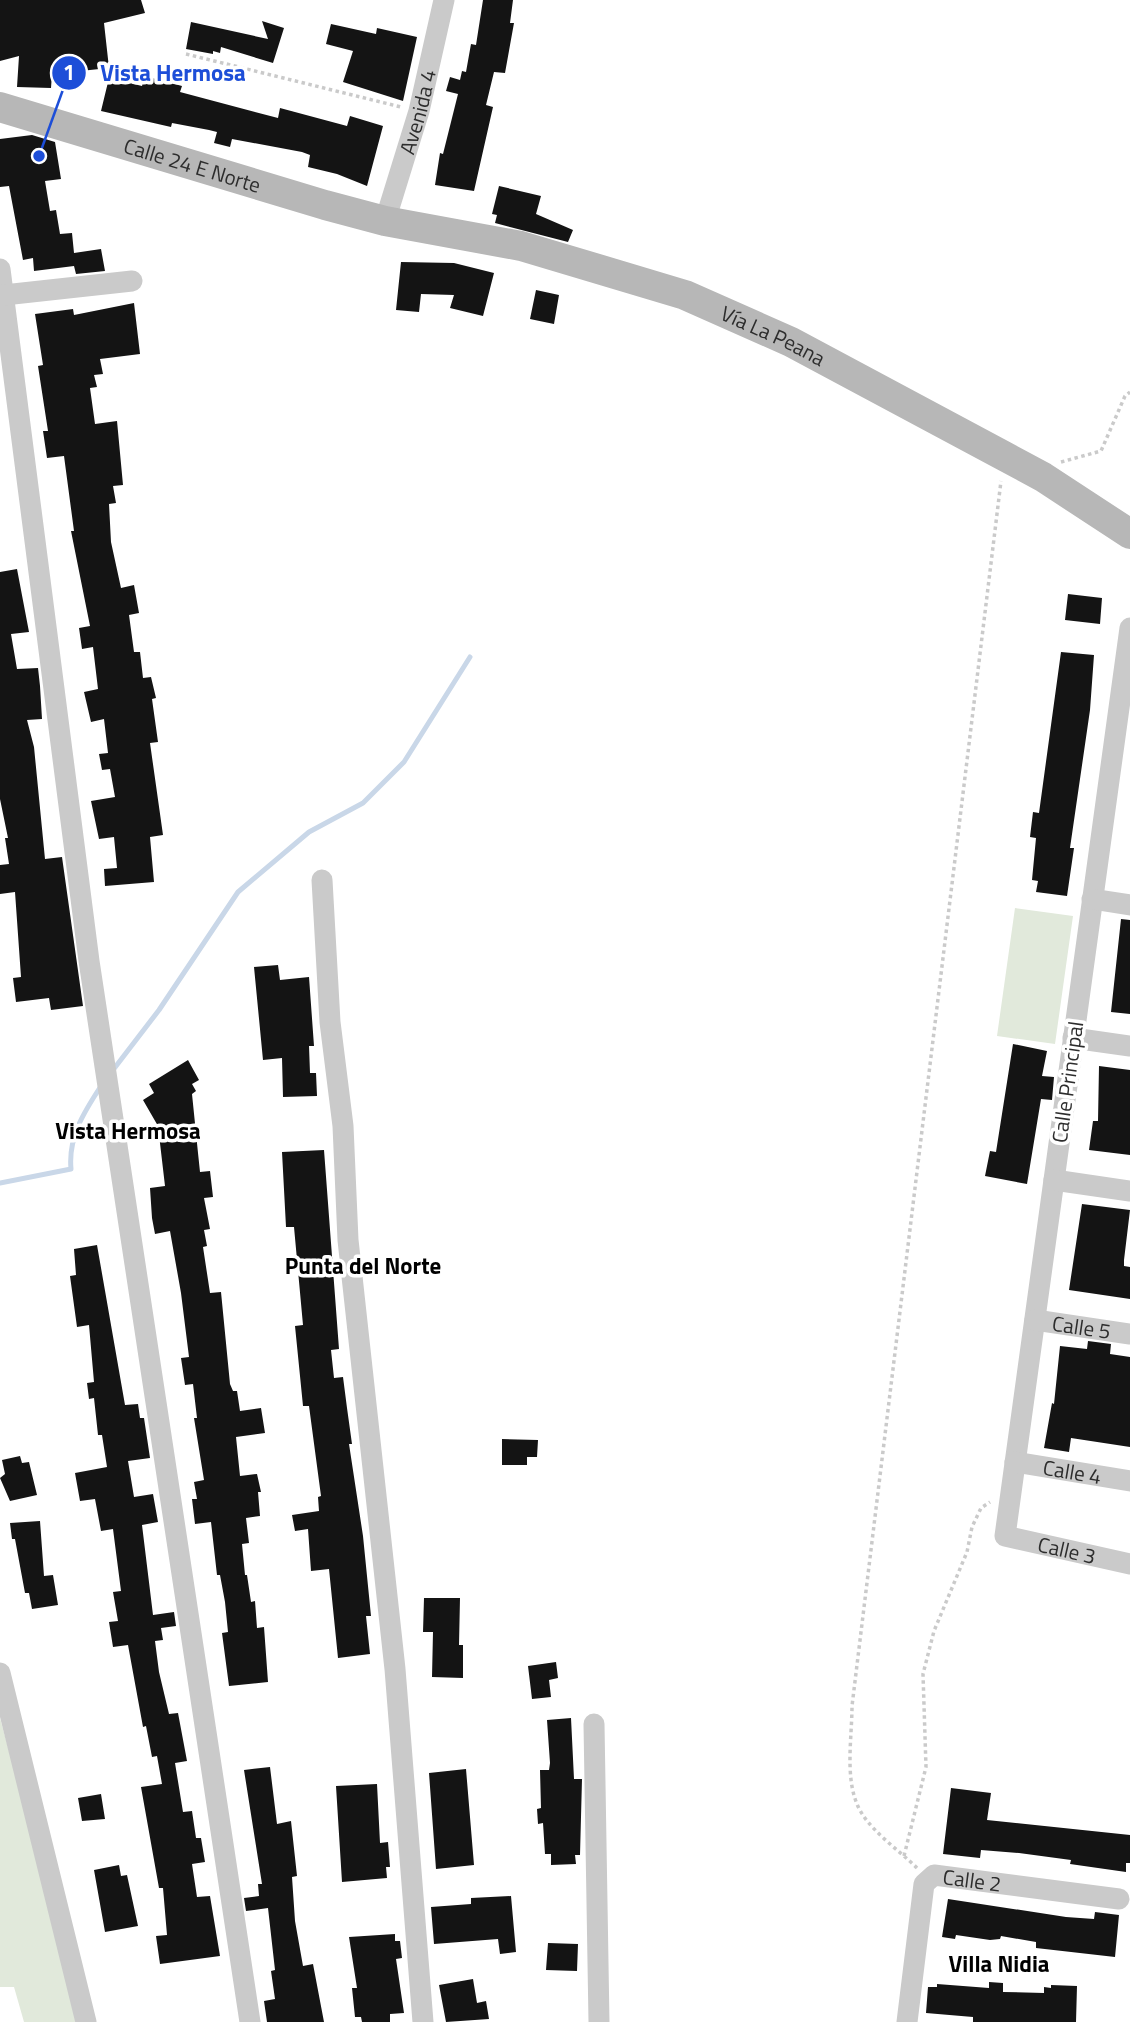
<svg xmlns="http://www.w3.org/2000/svg" width="1130" height="2022" viewBox="0 0 1130 2022" font-family="'Titillium Web',sans-serif">
	<rect width="100%" height="100%" fill="#fff"/>
	<path fill="#e1e9db" d="M1015,908L1073,916L1055,1044L997,1036Z
		M0,1718L44,1880L76,2022H24L14,1987H0Z"/>
	<g fill="none" stroke-linecap="round" stroke-linejoin="round">
		<path stroke="#c9d7e8" stroke-width="5" d="M113,1070L159,1010L238,892L309,832L363,803L404,762L470,657
			M0,1183L71,1169C68,1137 84,1112 101,1086"/>
	</g>
	<path fill="#141414" d="M0,0H141L145,13L104,23L109,68L52,74L51,88L17,87L19,56L0,61Z
		M483,0H513L510,23H514L505,73L494,72L486,105L493,107L474,191L435,185L440,153L443,154L458,94L446,91L450,77L460,80L462,71L466,72L471,44L476,45Z
		M262,21L284,28L273,63L221,47L220,53L213,51V54L186,49L191,22L268,39Z
		M331,24L376,34L377,28L417,37L403,101L343,82L353,51L326,44Z
		M145,76L182,86L180,92L278,118L280,108L347,126L350,116L383,126L367,186L337,174L308,167L310,155L302,152L232,139L230,147L214,143L217,132L209,130L172,123L171,127L101,111L109,78L142,86Z
		M32,135L55,142L61,179L45,181L50,211L56,210L60,234L72,233L74,253L101,249L105,271L76,274L74,266L34,271L33,258L23,260L9,186L0,187V139Z
		M499,186L541,196L536,214L573,230L568,242L495,223L497,215L492,214Z
		M401,262L454,263L494,273L483,316L450,308L454,295L421,294L419,312L396,310Z
		M536,290L559,295L554,324L530,319Z
		M134,303L140,354L100,359L103,374L94,375L97,387L90,388L95,424L117,421L123,485L113,486L116,503L109,504L111,542L121,588L134,585L139,613L129,615L134,652H140L143,678L151,677L156,698L152,699L158,742L150,743L163,835L150,837L154,882L105,886L104,869L117,868L114,837L99,839L91,801L115,797L110,769L102,770L99,754L108,753L104,719L91,722L84,692L98,689L93,647L82,649L79,628L90,626L71,531H74L64,456L47,458L43,431H48L38,366L43,365L35,314L73,309L74,315Z
		M17,569L29,632L11,634L17,669L38,668L40,686L42,719L27,720L34,747L45,859L62,857L83,1006L51,1010L49,998L16,1002L13,978L21,977L15,892L0,894V865L9,864L5,838H8L0,799V572Z
		M1068,594L1102,598L1100,624L1065,620Z
		M1061,652L1094,655L1090,710L1070,848H1074L1067,896L1036,892L1038,881L1032,880L1036,838L1030,837L1033,812L1039,813Z
		M1121,919L1130,920V1014L1111,1012Z
		M278,965L280,980L309,977L314,1046H309L310,1073H316L317,1096L283,1097L282,1058L263,1060L254,967Z
		M1013,1044L1047,1051L1042,1076L1054,1077L1052,1100L1041,1099L1027,1184L985,1176L990,1151L996,1152Z
		M188,1060L199,1080L192,1084L196,1091L192,1094L198,1153L200,1172L210,1171L213,1197L204,1198L210,1229L204,1230L207,1246L203,1247L210,1293L221,1292L230,1384L233,1391H237L240,1411L261,1408L265,1433L236,1437L240,1476L257,1474L261,1492H258L260,1516L246,1518L249,1543L242,1544L245,1575H247L251,1602L255,1601L257,1628L264,1627L268,1682L229,1686L222,1633L228,1632L225,1602L220,1575H217L211,1522L195,1524L192,1499H197L194,1482L204,1480L194,1418H197L193,1384L185,1385L181,1358L189,1357L181,1293L170,1231L155,1234L152,1218L150,1188L165,1186L158,1126L143,1100L154,1093L149,1084Z
		M1099,1066L1130,1070V1155L1089,1150L1093,1121H1098Z
		M324,1150L339,1349L331,1350L334,1378L343,1377L347,1408L352,1444H349L363,1536L371,1616H366L370,1654L338,1658L329,1569L311,1571L308,1529L295,1531L292,1515L319,1511L318,1497L321,1496L309,1406H303L295,1326L303,1325L294,1227H286L282,1152Z
		M1082,1204L1130,1210L1124,1260V1266L1130,1267V1299L1069,1290Z
		M97,1245L125,1405L138,1404L140,1418H144L150,1458L128,1461L134,1497L153,1494L158,1522L142,1525L153,1615L174,1612L176,1626L161,1628L163,1640L155,1641L159,1672L169,1714L178,1713L187,1761L175,1763L183,1812L192,1811L196,1838H201L205,1862L192,1864L197,1897L210,1896L220,1956L160,1964L156,1936L167,1935L163,1888H159L141,1787L162,1784L157,1756L152,1757L146,1726L143,1727L128,1645L113,1647L109,1622L118,1621L113,1592L121,1591L113,1529L101,1531L95,1499L80,1501L75,1473L107,1467L102,1435H98L94,1398L89,1399L87,1383L94,1382L89,1325L77,1327L70,1276L76,1275L74,1249Z
		M1088,1341L1111,1344L1110,1354L1130,1357V1447L1071,1438L1069,1452L1044,1448L1052,1403L1054,1404L1060,1346L1087,1349Z
		M502,1439L538,1440L537,1457H527V1465H502Z
		M20,1456L22,1463L29,1462L37,1495L10,1501L0,1478L5,1474L2,1460Z
		M40,1521L44,1576L53,1575L58,1605L32,1609L29,1593H25L15,1539H12L10,1523Z
		M424,1598H460L459,1645H463V1678L432,1677L433,1632H423Z
		M556,1662L558,1678L549,1680L551,1697L532,1699L528,1666Z
		M571,1718L574,1779H582L580,1855H575L576,1864L551,1865V1854H545L543,1823L538,1824L537,1809L541,1808L540,1770H549L550,1763L547,1720Z
		M270,1767L277,1824L291,1821L297,1876L292,1877L295,1921L303,1966L313,1964L324,2022H267L264,2001L275,1999L271,1971L275,1970L268,1908L246,1911L244,1898L259,1896L258,1884H262L244,1770Z
		M466,1769L474,1865L436,1869L429,1773Z
		M377,1784L380,1843L388,1842L390,1867H386L387,1878L342,1882L336,1786Z
		M951,1788L991,1793L987,1820L1130,1835V1863H1126V1872L1070,1864L1071,1860L1019,1853L981,1850L980,1858L943,1854Z
		M101,1794L105,1819L82,1821L78,1798Z
		M119,1865L121,1876L127,1875L138,1926L105,1932L94,1870Z
		M511,1896L516,1952L500,1954L498,1939L434,1944L431,1907L471,1904V1898Z
		M948,1899L1066,1917L1094,1919L1095,1912L1119,1915L1115,1957L1036,1948V1942L1001,1936L1000,1939L990,1940L956,1935L955,1939L942,1937Z
		M395,1934V1941H400L402,1958L396,1959L404,2013L390,2014V2022H362L361,2017H355L352,1988H357L349,1937Z
		M548,1943L578,1944L577,1971L546,1970Z
		M473,1979L477,2003L486,2001L489,2019L446,2022L439,1985Z
		M989,1982L1003,1983V1992L1044,1993V1987L1051,1988V1985L1077,1986L1076,2022H973V2017L926,2013L928,1987H937V1984L989,1988Z"/>
	<g fill="none" stroke-linecap="round" stroke-linejoin="round">
		<path stroke="#cacaca" stroke-width="3.5" stroke-dasharray="3.5 3.5" stroke-linecap="butt" d="M186,54L401,107
			M1061,462L1101,451L1125,396L1130,392
			M904,1856L926,1767L923,1674L934,1631L967,1552L972,1527L981,1508L990,1502
			M917,1868C898,1849 867,1829 857,1804C845,1775 852,1737 852,1706L1001,481"/>
		<g stroke="#cacaca" stroke-width="21">
			<path id="s1" d="M385,221L419,111L444,0"/>
			<path d="M0,269L89,961L250,2022"/>
			<path d="M4,295L132,281"/>
			<path id="s2" d="M1130,628L1005,1536L1130,1564"/>
			<path d="M322,880L330,1022L343,1126L348,1240L395,1669L423,2022"/>
			<path d="M1092,899L1130,905"/>
			<path d="M1073,1038L1130,1046"/>
			<path d="M1054,1180L1130,1191"/>
			<path id="s3" d="M1035,1320L1130,1334"/>
			<path id="s4" d="M1015,1462L1130,1481"/>
			<path d="M0,1673L86,2022"/>
			<path d="M594,1724L599,2022"/>
			<path id="s5" d="M907,2022L924,1884L934,1875L1119,1899"/>
		</g>
		<path stroke="#b7b7b7" stroke-width="30" id="s6" d="M0,107L325,205L385,221L521,246L685,295L791,342L1004,456L1043,477L1130,534"/>
	</g>
	<g text-anchor="middle" dominant-baseline="central" stroke-width="7" stroke-linejoin="round" paint-order="stroke">
		<g font-size="21" fill="#2d2d2d" stroke="#fff">
			<text stroke="none"><textPath href="#s1" startOffset="114">Avenida 4</textPath></text>
			<text stroke="none"><textPath href="#s6" startOffset="201">Calle 24 E Norte</textPath></text>
			<text stroke="none"><textPath href="#s6" startOffset="808">Vía La Peana</textPath></text>
			<text transform="translate(1067 1082) rotate(-82)">Calle Principal</text>
			<text stroke="none"><textPath href="#s3" startOffset="47">Calle 5</textPath></text>
			<text stroke="none"><textPath href="#s4" startOffset="58">Calle 4</textPath></text>
			<text stroke="none"><textPath href="#s2" startOffset="980">Calle 3</textPath></text>
			<text stroke="none"><textPath href="#s5" startOffset="191">Calle 2</textPath></text>
		</g>
		<g font-size="23" font-weight="bold" fill="#000" stroke="#fff">
			<text x="128" y="1130">Vista Hermosa</text>
			<text x="363" y="1265">Punta del Norte</text>
			<text x="999" y="1963">Villa Nidia</text>
		</g>
	</g>
	<path fill="none" stroke="#1d4ed8" stroke-width="2.5" d="M39 156L69 73"/>
	<g fill="#1d4ed8" stroke="#fff" stroke-width="2.5">
		<circle cx="39" cy="156" r="7"/>
		<circle cx="69" cy="73" r="18"/>
	</g>
	<g font-size="21" text-anchor="middle" font-weight="bold" fill="#fff">
		<text x="69" y="80">1</text>
	</g>
	<g font-size="23" text-anchor="middle" font-weight="bold" fill="#1d4ed8" stroke="#fff" stroke-width="7" stroke-linejoin="round" paint-order="stroke">
		<text x="173" y="81">Vista Hermosa</text>
	</g>
</svg>
